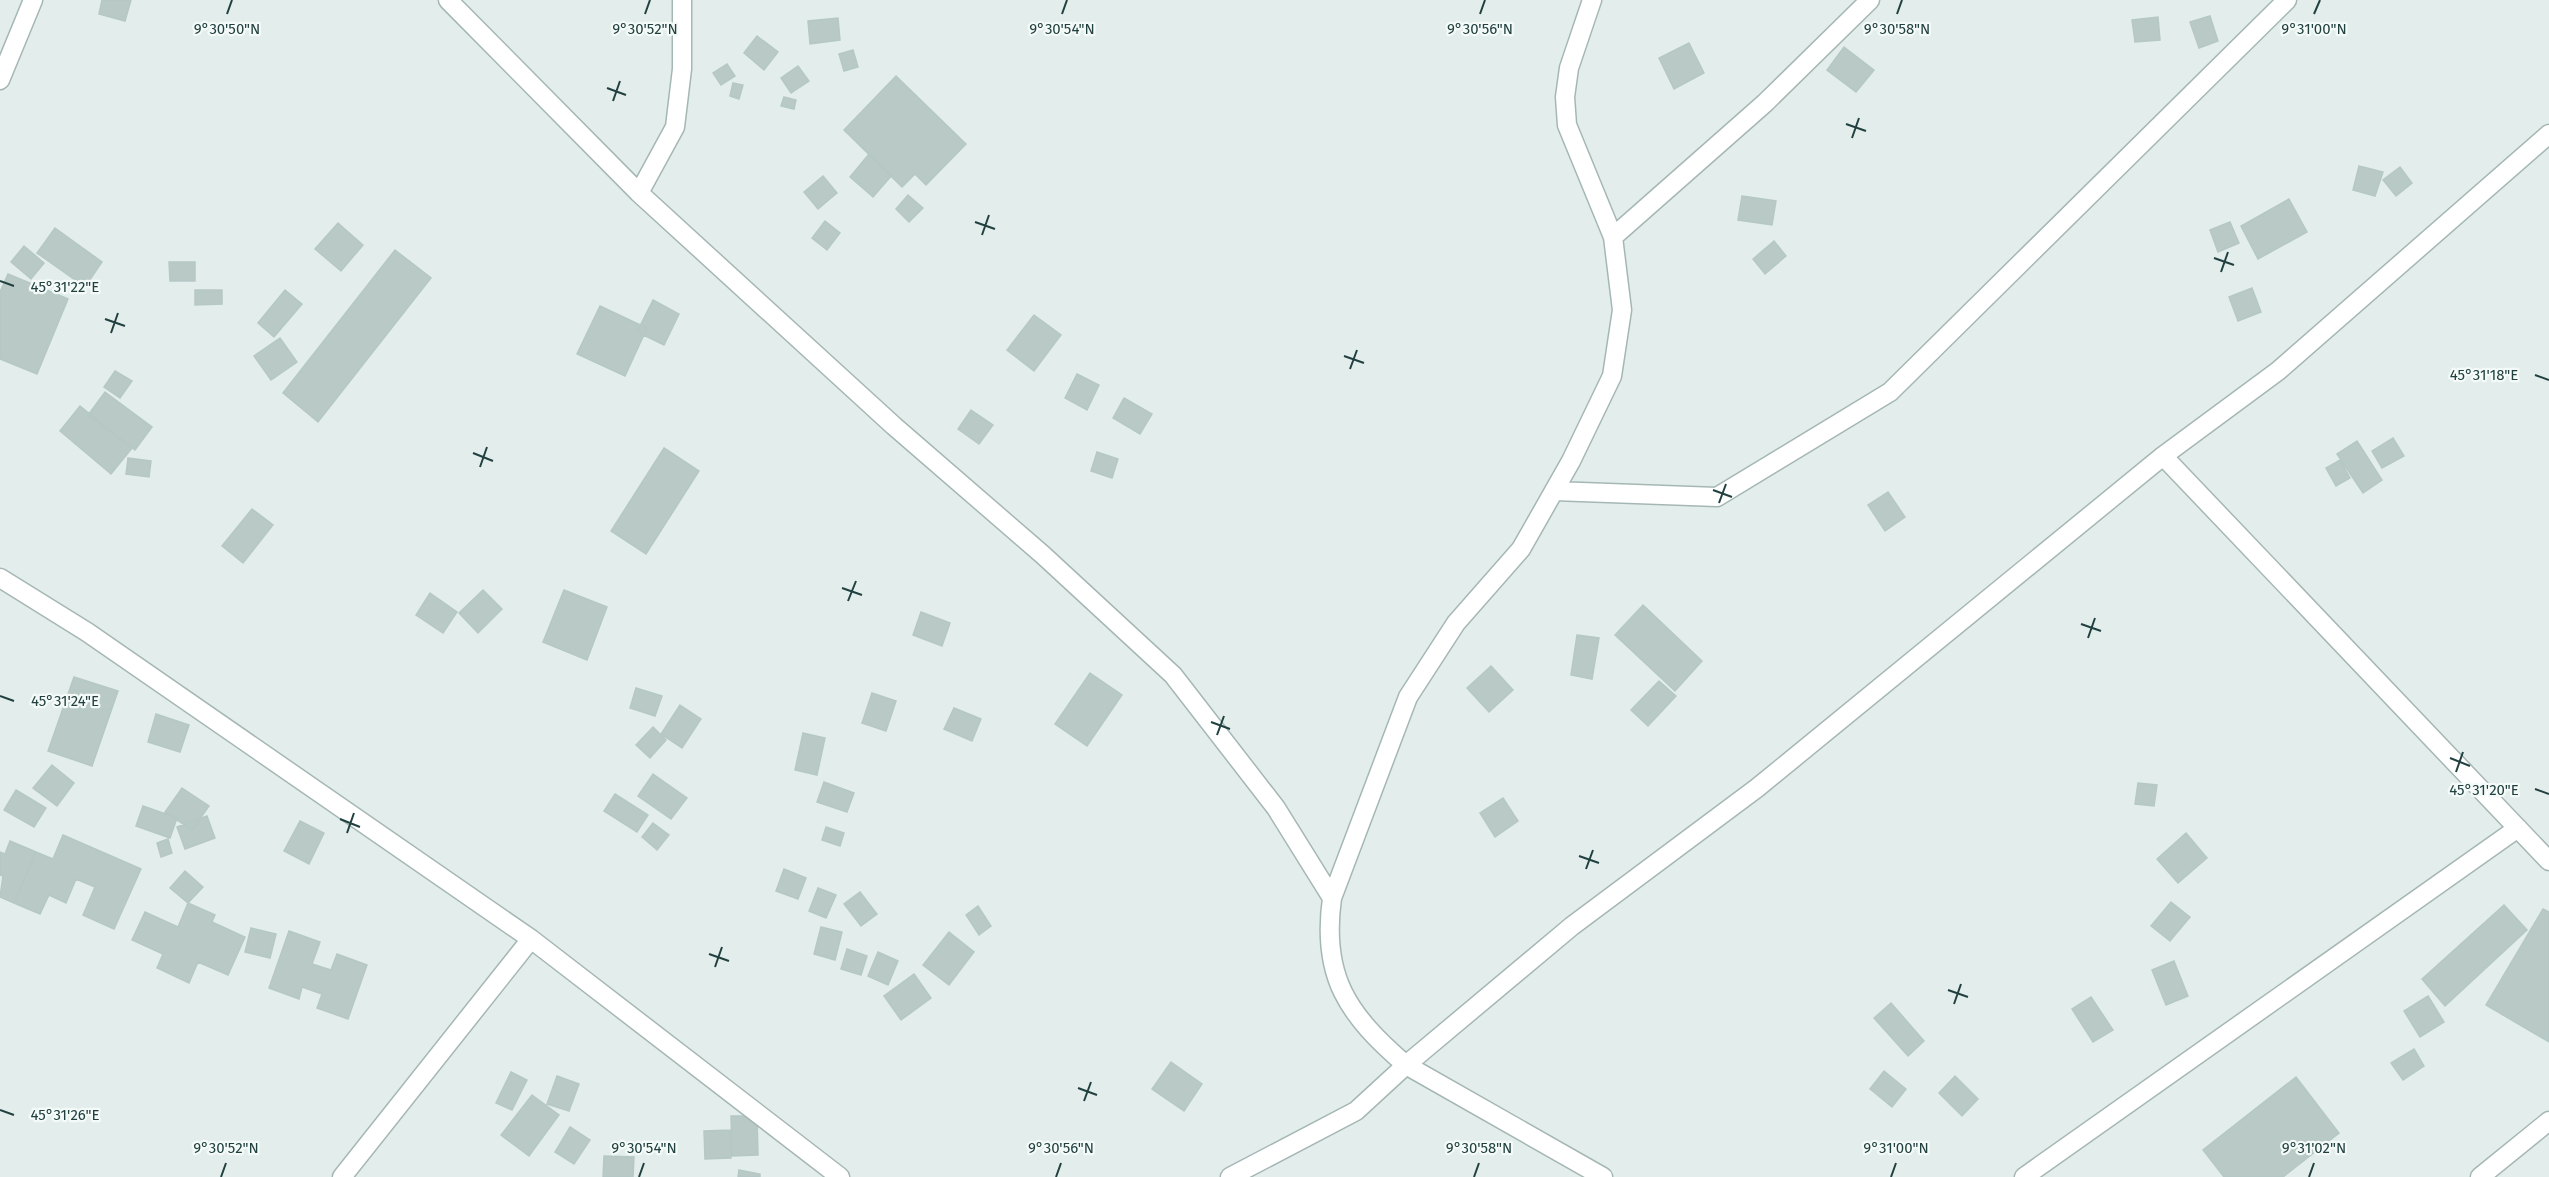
<svg xmlns="http://www.w3.org/2000/svg" width="2549" height="1177" viewBox="0 0 2549 1177" font-family="'Fira Sans',sans-serif">
	<rect width="100%" height="100%" fill="#e3eeec"/>
	<path fill="#b8c9c6" stroke="#b5c8c5" stroke-width="1.5" d="M102,0H131L125,21L99,14Z
		M2210,16L2218,41L2199,48L2190,22Z
		M2158,17L2160,40L2135,42L2132,20Z
		M838,18L840,40L810,44L808,21Z
		M757,36L778,52L764,70L744,53Z
		M1689,43L1704,73L1674,89L1659,58Z
		M1844,47L1874,70L1856,92L1827,70Z
		M853,50L858,67L844,71L839,54Z
		M727,64L735,76L721,85L713,73Z
		M798,66L809,81L791,93L781,78Z
		M896,76L966,144L926,185L915,174L902,187L844,130Z
		M733,83L743,85L739,99L730,96Z
		M784,97L796,100L794,109L781,106Z
		M869,154L892,175L873,197L850,177Z
		M2359,166L2383,172L2375,196L2353,190Z
		M2400,167L2412,183L2396,196L2383,180Z
		M823,176L837,193L818,209L804,192Z
		M908,195L923,208L909,222L896,209Z
		M1742,196L1776,201L1772,225L1738,220Z
		M2289,199L2307,232L2258,259L2241,226Z
		M825,221L840,233L827,250L812,238Z
		M2230,222L2239,243L2218,252L2210,230Z
		M338,223L363,245L341,271L315,249Z
		M55,228L102,262L85,287L37,253Z
		M1774,241L1786,256L1765,274L1753,259Z
		M24,246L44,263L31,279L11,262Z
		M395,250L431,278L318,422L283,393Z
		M169,262H195V281H170Z
		M8,274L68,299L37,374L0,359V292Z
		M2252,288L2261,312L2238,321L2229,297Z
		M195,290H222V304L195,305Z
		M285,290L302,304L274,337L258,323Z
		M653,300L679,314L664,345L637,332Z
		M600,306L647,328L625,376L577,354Z
		M1034,315L1061,335L1034,371L1007,350Z
		M280,338L297,362L271,380L254,356Z
		M115,371L132,381L120,398L104,387Z
		M1077,374L1099,385L1087,410L1065,398Z
		M105,392L152,427L135,450L88,415Z
		M1124,398L1152,414L1140,434L1113,418Z
		M80,406L132,448L111,474L60,431Z
		M971,410L993,425L979,444L958,429Z
		M2393,438L2404,456L2382,468L2372,451Z
		M2357,441L2382,480L2363,493L2337,454Z
		M664,448L699,471L646,554L611,531Z
		M1097,452L1118,459L1112,478L1091,471Z
		M128,458L151,461L149,477L126,474Z
		M2340,460L2350,478L2336,486L2326,468Z
		M1888,492L1905,517L1885,531L1868,505Z
		M252,509L273,525L243,563L222,546Z
		M483,590L502,609L478,633L459,613Z
		M564,590L607,607L587,660L543,642Z
		M430,593L457,612L443,633L416,615Z
		M1643,605L1702,661L1675,691L1615,635Z
		M921,612L950,623L942,646L913,635Z
		M1577,635L1599,638L1592,679L1571,675Z
		M1491,666L1513,690L1489,712L1467,688Z
		M1090,673L1122,695L1087,746L1055,724Z
		M74,677L118,691L92,766L48,751Z
		M1659,681L1676,696L1648,726L1631,710Z
		M636,688L662,696L655,716L630,708Z
		M872,693L896,701L886,731L862,723Z
		M680,705L701,719L682,748L661,734Z
		M954,708L981,719L972,741L944,729Z
		M156,714L189,725L180,752L148,742Z
		M653,727L666,740L650,758L636,745Z
		M803,733L825,738L817,775L795,770Z
		M52,765L74,783L57,806L33,788Z
		M653,774L687,798L671,819L638,796Z
		M824,782L854,793L847,812L817,802Z
		M2138,783L2157,785L2154,806L2135,804Z
		M182,788L209,806L192,830L165,812Z
		M16,790L46,808L34,827L4,810Z
		M615,794L648,815L637,832L604,811Z
		M1503,798L1518,821L1495,837L1480,813Z
		M143,806L177,818L170,838L136,826Z
		M207,816L215,838L185,849L177,827Z
		M300,821L324,833L309,864L284,851Z
		M653,823L669,835L657,850L642,837Z
		M826,827L844,833L840,846L822,840Z
		M2186,833L2207,858L2178,883L2157,859Z
		M63,835L141,869L114,929L83,915L95,887L76,879L66,903L49,895L40,914L14,903L36,852L53,859Z
		M168,839L172,853L161,857L157,843Z
		M10,841L36,852L14,903L0,897L3,876L0,875V852L5,854Z
		M784,869L806,878L798,899L776,891Z
		M185,871L203,887L188,903L170,888Z
		M818,888L836,895L826,918L809,911Z
		M860,892L877,914L861,926L844,904Z
		M2171,902L2190,917L2170,941L2151,926Z
		M188,903L215,915L212,922L245,937L228,975L198,962L189,983L157,968L163,954L132,940L145,912L178,927Z
		M2504,905L2527,930L2445,1006L2422,979Z
		M978,906L991,926L979,935L966,915Z
		M2543,909L2549,912V1042L2486,1005Z
		M821,927L842,932L835,960L814,954Z
		M251,928L276,934L270,958L245,952Z
		M289,931L320,942L312,964L331,970L337,954L367,965L348,1019L317,1008L322,994L302,987L299,999L269,988Z
		M949,932L974,952L949,985L923,965Z
		M847,949L867,956L861,975L841,969Z
		M878,952L898,961L888,985L868,976Z
		M2174,961L2188,996L2166,1005L2152,970Z
		M914,974L931,998L901,1020L884,996Z
		M2428,996L2444,1022L2420,1037L2404,1011Z
		M2091,997L2113,1030L2093,1042L2072,1009Z
		M1891,1003L1924,1041L1908,1056L1874,1018Z
		M2414,1049L2424,1066L2403,1080L2391,1063Z
		M1171,1062L1202,1084L1184,1111L1152,1089Z
		M1884,1071L1906,1089L1892,1107L1870,1089Z
		M511,1072L527,1080L512,1110L496,1103Z
		M557,1076L579,1084L569,1111L547,1104Z
		M1955,1076L1978,1099L1962,1116L1939,1093Z
		M2296,1077L2339,1133L2283,1177H2224L2203,1150Z
		M532,1095L559,1115L529,1156L501,1135Z
		M731,1116H757L758,1155L732,1156Z
		M570,1127L590,1140L574,1164L555,1152Z
		M730,1130L731,1158L705,1159L704,1131Z
		M604,1156L634,1157L633,1177H603Z
		M739,1170L760,1174V1177H738Z"/>
	<g fill="none" stroke-linecap="round" stroke-linejoin="round">
		<defs>
			<path id="street" d="M448,0L639,193L894,426L1043,555L1173,675L1276,808L1332,898
				M1592,0L1569,68L1565,97L1567,125L1613,237L1622,310L1612,376L1571,461L1521,549L1456,623L1408,697L1332,898C1321,977 1348,1015 1406,1065L1603,1177
				M0,80L33,0
				M639,193L675,127L682,69V0
				M1613,237L1765,103L1870,0
				M2163,456L2549,861
				M1554,491L1717,497L1890,392L2287,0
				M0,578L87,632L531,939L840,1177
				M342,1177L531,939
				M1230,1177L1356,1111L1406,1065L1572,926L1757,788L2163,456L2278,371L2549,134
				M2024,1177L2518,828
				M2480,1177L2549,1121"/>
		</defs>
		<use href="#street" stroke="#a5b7b5" stroke-width="21"/>
		<use href="#street" stroke="#fff" stroke-width="18"/>
	</g>
	<path fill="none" stroke="#214140" stroke-width="2" d="M227,14L232,0M645,14L650,0M1062,14L1067,0M1480,14L1485,0M1897,14L1902,0M2314,14L2320,0M607,88L626,95M613,101L620,81M1846,124L1866,131M1852,138L1859,118M975,222L995,229M982,235L989,215M2214,258L2234,265M2221,272L2228,252M0,281L14,286M105,319L125,326M111,333L118,313M1344,356L1364,363M1350,369L1357,350M2535,375L2549,380M473,453L493,461M480,467L487,447M1713,490L1732,497M1719,503L1726,484M842,588L862,595M848,601L856,581M2081,624L2101,631M2088,638L2095,618M0,696L14,701M1211,722L1230,729M1217,735L1224,716M2450,758L2470,766M2456,772L2463,752M2535,789L2549,794M340,819L360,827M347,833L354,813M1579,856L1599,863M1586,869L1593,850M709,954L729,961M715,967L722,947M1948,990L1968,997M1954,1004L1961,984M1078,1088L1097,1095M1084,1101L1091,1082M0,1110L14,1115M221,1177L226,1163M639,1177L644,1163M1056,1177L1061,1163M1474,1177L1479,1163M1891,1177L1896,1163M2309,1177L2314,1163"/>
	<g font-size="15" text-anchor="middle" fill="#214140" stroke="#f4faf8" stroke-width="4.5" stroke-linejoin="round" paint-order="stroke">
		<text x="227" y="34">9°30'50"N</text>
		<text x="645" y="34">9°30'52"N</text>
		<text x="1062" y="34">9°30'54"N</text>
		<text x="1480" y="34">9°30'56"N</text>
		<text x="1897" y="34">9°30'58"N</text>
		<text x="2314" y="34">9°31'00"N</text>
		<text x="65" y="292">45°31'22"E</text>
		<text x="2484" y="380">45°31'18"E</text>
		<text x="65" y="706">45°31'24"E</text>
		<text x="2484" y="795">45°31'20"E</text>
		<text x="65" y="1120">45°31'26"E</text>
		<text x="226" y="1153">9°30'52"N</text>
		<text x="644" y="1153">9°30'54"N</text>
		<text x="1061" y="1153">9°30'56"N</text>
		<text x="1479" y="1153">9°30'58"N</text>
		<text x="1896" y="1153">9°31'00"N</text>
		<text x="2314" y="1153">9°31'02"N</text>
	</g>
</svg>
